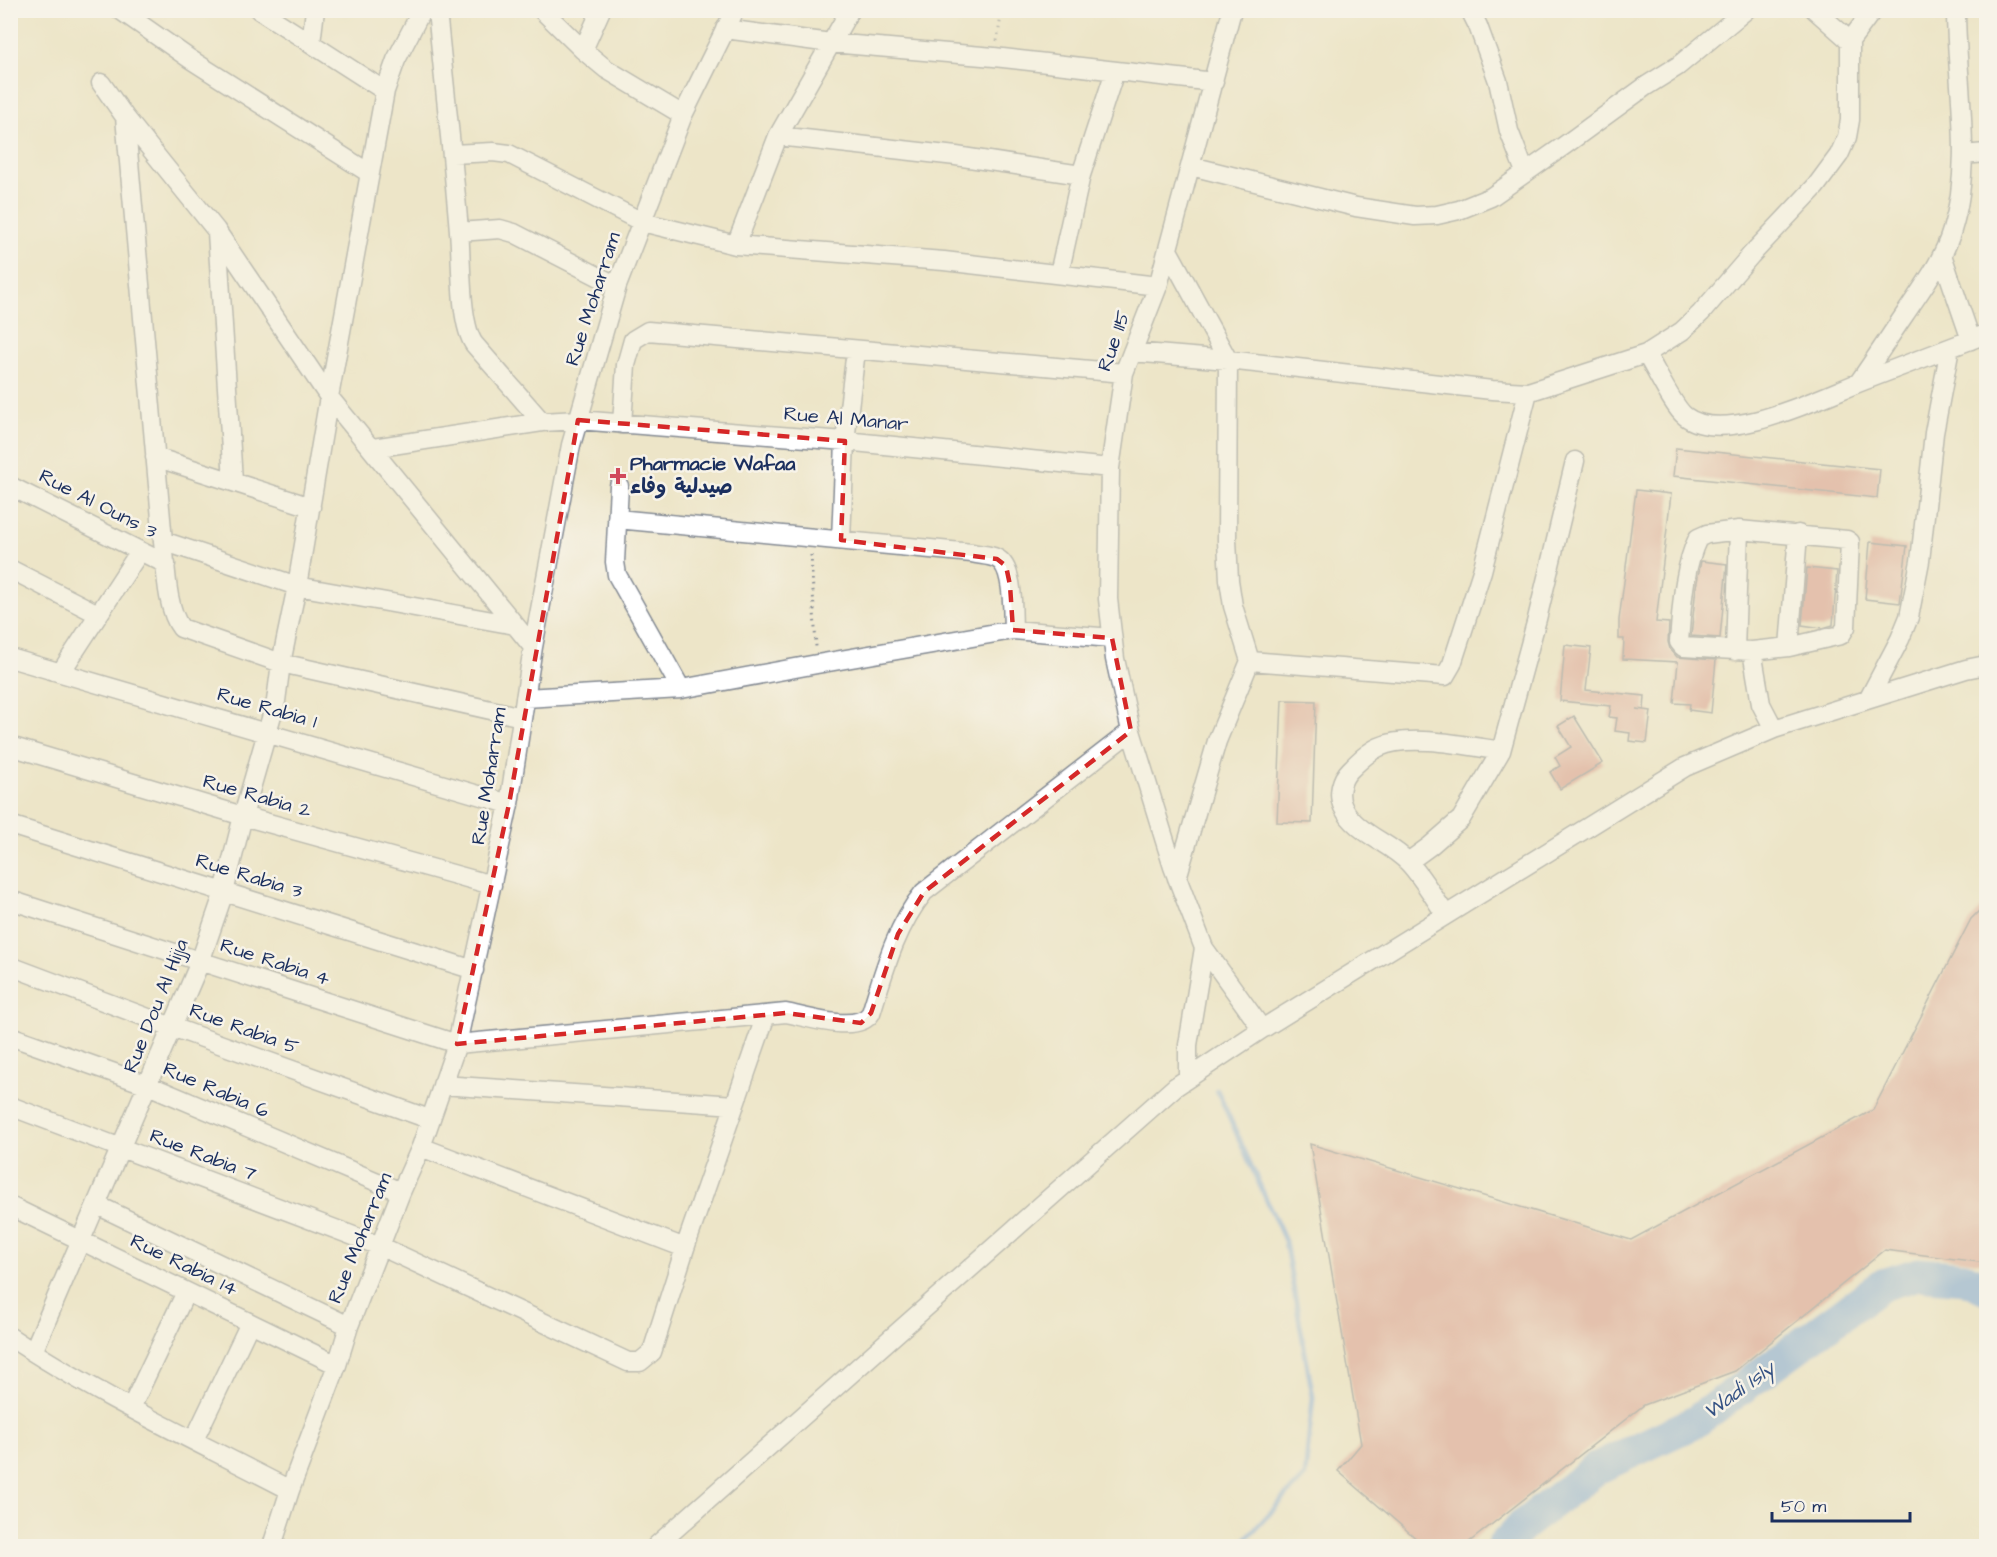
<svg xmlns="http://www.w3.org/2000/svg" width="1997" height="1557" viewBox="0 0 1997 1557" font-family="'Architects Daughter','Playpen Sans Arabic',sans-serif">
	<rect width="100%" height="100%" fill="#f7f3e8"/>
	<filter id="ink" filterUnits="userSpaceOnUse"><feTurbulence type="fractalNoise" baseFrequency=".0167" numOctaves="2"/><feDisplacementMap in="SourceGraphic" scale="12" xChannelSelector="R" yChannelSelector="G"/><feConvolveMatrix kernelMatrix="1 2 1 2 8 2 1 2 1" color-interpolation-filters="sRGB"/></filter>
	<filter id="wash" filterUnits="userSpaceOnUse"><feTurbulence type="fractalNoise" baseFrequency=".008" numOctaves="4" result="noise"/><feDisplacementMap in="SourceGraphic" scale="24" xChannelSelector="R" yChannelSelector="G"/><feGaussianBlur stdDeviation="1.35" result="paint"/><feColorMatrix in="noise" values="0 0 0 0 0 0 0 0 0 0 0 0 0 0 0 0 0 1.4 0 .05"/><feComposite in="paint" operator="in"/></filter>
	<g filter="url(#wash)">
		<rect width="100%" height="100%" fill="#ede5c8"/>
		<g fill="none" stroke-linecap="round" stroke-linejoin="round">
			<path stroke="#72a3dd" stroke-width="5" d="M1217,1090L1285,1241L1313,1397L1305,1476L1239,1546"/>
			<path stroke="#72a3dd" stroke-width="33" d="M1503,1546L1522,1526L1597,1468L1695,1422L1882,1285L1918,1274L1964,1278L1986,1288"/>
		</g>
		<g id="blocks">
			<path fill="#d9968c" d="M1676,448L1880,469L1877,498L1673,476Z
				M1636,490L1671,494L1656,622L1669,623L1668,642L1670,649L1677,657L1716,660L1711,713L1689,710L1690,704L1674,703L1678,662L1623,659L1624,639H1619V620Z
				M1870,542L1907,546L1900,603L1865,599Z
				M1701,561L1727,564L1720,638L1691,636L1696,587Z
				M1807,568L1837,571L1833,625L1823,628L1802,625Z
				M1565,645L1591,648L1586,690L1645,696L1644,710L1636,709L1651,711L1647,743L1629,741L1630,733L1615,731L1617,718L1609,717L1611,706L1560,701Z
				M1282,700L1316,701L1312,823L1277,822Z
				M1574,716L1603,763L1560,789L1550,772L1560,766L1555,757L1571,747L1558,726Z
				M1986,904V1263L1885,1250L1735,1371L1644,1405L1464,1546H1425L1338,1471L1361,1444L1310,1144L1631,1240L1873,1110L1971,919Z"/>
		</g>
	</g>
	<g filter="url(#ink)">
		<use href="#blocks" fill-opacity="0" stroke="#848a93" stroke-width="1.5"/>
		<g fill="none" stroke-linecap="round" stroke-linejoin="round">
			<defs>
				<path id="minor" d="M120,10L190,59L369,173
					M259,10L385,91
					M437,10C444,84 453,157 459,231C462,260 459,322 474,344L542,422
					M542,10L583,50L606,69L683,115
					M1232,10L1158,286L1124,373L1110,468L1108,599L1115,659L1131,731L1173,867L1204,948L1262,1029
					M1470,10L1478,26L1498,81L1509,131L1525,172
					M1815,10L1850,41
					M725,29L831,43L994,57L1214,82
					M311,43L315,10
					M583,50L601,10
					M101,83L125,117L216,230L329,397L533,647
					M125,117L163,541C166,566 166,609 181,628L281,663L522,717
					M778,136L956,156L1081,175
					M452,154L493,152L509,154L642,222L736,245L944,261L1158,286
					M1963,155L1986,153
					M1191,166L1356,207L1415,216L1437,215L1459,210L1491,197L1565,145L1646,86L1678,66L1746,10
					M217,232L233,481
					M459,232L500,229L514,233L617,286
					M736,245L778,136L850,10
					M1168,250L1228,360L1227,540L1229,580L1233,606L1250,661L1217,741L1177,878
					M1942,255L1971,340
					M1059,274L1081,175L1115,71
					M1132,352L1228,360L1492,390L1528,392L1646,354C1655,368 1674,408 1685,416C1724,447 1823,396 1863,381C1904,365 1945,350 1986,334
					M1646,354L1682,331L1701,313L1751,255L1816,186L1839,155L1847,137L1850,120V41L1873,10
					M1859,382C1875,359 1890,336 1905,314C1923,287 1943,261 1952,230C1974,161 1956,81 1956,10
					M622,424L626,365L633,340L648,331L1124,373
					M373,448L542,422L578,420L845,441L1110,468
					M155,457L311,507
					M10,486L166,564
					M619,486L615,562L617,575L681,689
					M617,519L972,553C980,555 989,555 996,558C1015,566 1012,612 1013,630
					M1739,530L1847,540L1850,542L1846,627L1841,635L1789,647L1752,651L1683,647L1679,642C1682,607 1683,569 1698,538L1707,534Z
					M841,540L845,441L856,350
					M163,541L297,586L515,625
					M10,569L98,614
					M1789,647L1798,534
					M1735,651L1739,530
					M1752,651L1761,704L1774,729
					M10,658L509,804
					M1250,661L1445,676L1452,664L1482,571L1528,392
					M61,672L140,551
					M525,698L681,689L817,664L1013,630L1112,638
					M1869,698L1900,639L1909,617L1920,561L1934,433L1950,348
					M10,746L243,816L492,885
					M10,825L474,970
					M1408,862L1430,846L1461,819L1501,751L1537,619L1575,461
					M10,900L457,1044L786,1013C807,1017 858,1034 871,1013C884,971 896,926 924,892L1131,731
					M1446,915C1434,898 1423,878 1409,863C1390,842 1356,834 1343,807C1337,794 1341,779 1350,770C1359,761 1368,752 1379,747C1409,733 1468,746 1501,751
					M10,966L172,1027L429,1119
					M10,1036L148,1085L401,1192
					M1188,1078V1045L1204,948
					M442,1085L735,1105
					M10,1106L380,1246L628,1362H640L652,1352L685,1248L766,1015
					M421,1147L685,1248
					M97,1205L349,1326
					M10,1206L337,1365
					M10,1337C98,1396 196,1441 290,1490
					M33,1352L200,962L224,892L243,816L276,701L281,663L297,586L329,397L385,91L396,60L422,10
					M131,1408L186,1292
					M194,1440L250,1323
					M272,1546L290,1490L337,1365L349,1326L401,1192L421,1147L457,1044L509,804L533,647L571,445L617,286L683,115L735,10
					M656,1546L1175,1087L1262,1029L1685,767L1774,729L1966,669L1986,665"/>
			</defs>
			<use href="#minor" stroke="#848a93" stroke-width="21"/>
			<path stroke="#848a93" stroke-width="3" stroke-dasharray="1.5 4.5" stroke-linecap="butt" d="M997,41L1002,10
				M811,555L816,647"/>
			<use href="#minor" stroke="#fff" stroke-width="18"/>
		</g>
	</g>
	<path d="M0 0H1997V1557H0ZM578,420L845,441L841,540L997,559L1006,566L1010,585L1013,630L1112,638L1131,731L924,892L898,934L871,1013L861,1023L786,1013L457,1044L509,804Z" fill="#ede5c8" fill-opacity=".55" fill-rule="evenodd"/>
	<path fill="none" stroke="#d62828" stroke-width="4.5" stroke-dasharray="12 8" stroke-linejoin="round" d="M578,420L845,441L841,540L997,559L1006,566L1010,585L1013,630L1112,638L1131,731L924,892L898,934L871,1013L861,1023L786,1013L457,1044L509,804Z"/>
	<path fill="#d1495b" stroke="#f7f3e8" stroke-width="2" d="M615 467h6v6h6v6h-6v6h-6v-6h-6v-6h6z"/>
	<g text-anchor="middle" dominant-baseline="central" stroke-width="5" stroke-linejoin="round" paint-order="stroke">
		<g font-size="20" fill="#1b2f5e" stroke="#f7f3e8">
			<text transform="translate(593 299) rotate(-72)">Rue Moharram</text>
			<text transform="translate(1114 341) rotate(-71)">Rue 115</text>
			<text transform="translate(846 419) rotate(5)">Rue Al Manar</text>
			<text transform="translate(98 504) rotate(27)">Rue Al Ouns 3</text>
			<text transform="translate(267 708) rotate(16)">Rue Rabia 1</text>
			<text transform="translate(489 776) rotate(-81)">Rue Moharram</text>
			<text transform="translate(257 796) rotate(16)">Rue Rabia 2</text>
			<text transform="translate(249 876) rotate(17)">Rue Rabia 3</text>
			<text transform="translate(275 962) rotate(18)">Rue Rabia 4</text>
			<text transform="translate(156 1006) rotate(-68)">Rue Dou Al Hijja</text>
			<text transform="translate(244 1029) rotate(20)">Rue Rabia 5</text>
			<text transform="translate(216 1090) rotate(23)">Rue Rabia 6</text>
			<text transform="translate(203 1155) rotate(21)">Rue Rabia 7</text>
			<text transform="translate(360 1238) rotate(-68)">Rue Moharram</text>
			<text transform="translate(184 1265) rotate(26)">Rue Rabia 14</text>
		</g>
		<g font-size="20" font-weight="bold" fill="#1b2f5e" stroke="#f7f3e8" text-anchor="start">
			<text x="630" y="464">Pharmacie Wafaa<tspan x="630" dy="23">صيدلية وفاء</tspan></text>
		</g>
		<g font-size="21" font-style="italic" fill="#355284" stroke="#f7f3e8">
			<text transform="translate(1739 1390) rotate(-36)">Wadi Isly</text>
		</g>
	</g>
	<rect width="1997" height="1557" fill="none" stroke="#f7f3e8" stroke-width="36"/>
	<path d="M1772 1512v9h138v-9" fill="none" stroke="#1b2f5e" stroke-width="3"/>
	<text x="1781" y="1512" font-size="18" fill="#1b2f5e" stroke="#f7f3e8" stroke-width="4.5" paint-order="stroke">50 m</text>
</svg>
